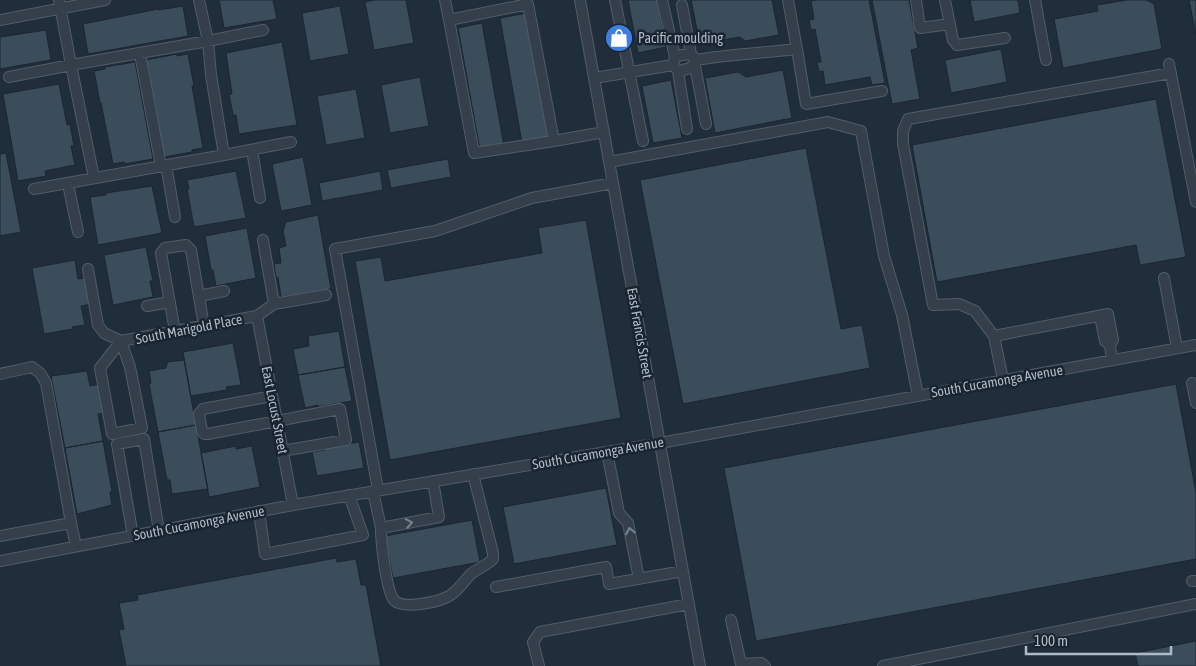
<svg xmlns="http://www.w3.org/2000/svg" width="1196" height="666" viewBox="0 0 1196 666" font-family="'Asap Condensed',sans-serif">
	<rect width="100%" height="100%" fill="#202d3b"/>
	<path fill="#3b4c5b" stroke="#1b2632" d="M219,0H273L277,19L224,28Z
		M374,0H406L414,43L374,50L365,2Z
		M628,0H657L666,47L638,53Z
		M691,0H772L779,35L745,41L740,37L700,44Z
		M816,0H869L885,83L872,85L870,77L825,85L823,71L819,72L817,62H821L815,29L811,30L809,20L814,19L811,1Z
		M872,0H909L918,48L911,50L920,99L892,104Z
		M970,0H1018L1020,13L974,22Z
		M1127,0H1147L1154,4L1162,49L1063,68L1054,19L1098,11L1097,5Z
		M1189,0H1196V35Z
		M183,6L188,36L88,54L83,24L158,9L159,10Z
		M340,6L349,54L310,61L302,13Z
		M527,13L550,138L522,143L500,18Z
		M482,23L504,146L480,150L458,28Z
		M46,30L51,60L0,69V37Z
		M282,42L297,125L239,134L236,115H233L229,94H232L226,53Z
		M1001,49L1007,82L951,93L945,60Z
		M177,54V56L188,54L194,86H192L203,148L192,150V152L164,157L146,60Z
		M135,62L153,159L124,164V162L113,164L101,103H100L94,71L105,69V67Z
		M783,70L792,118L715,133L705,78L738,72L746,77Z
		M420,77L429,126L390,133L381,85Z
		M671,80L682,138L653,143L642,86Z
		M59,84L67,125L70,124L74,146H71L75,165L45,171L46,176L18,181L3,94Z
		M356,89L365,138L326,145L317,96Z
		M1156,99L1186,257L1140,265L1136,245L937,282L912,145Z
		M806,148L841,329L862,325L870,368L683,404L640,180Z
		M6,153L21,232L0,236V154Z
		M303,157L312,205L281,211L272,164Z
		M448,159L451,177L391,188L387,170Z
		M236,171L246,218L194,227L187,189H189L187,180Z
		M380,171L383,190L322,201L319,183Z
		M152,186L162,233L98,245L90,197L106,195V193Z
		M318,215L331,289L281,297L278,277H276L274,264L281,263L279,248L286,246L283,231L286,222Z
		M586,220L621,418L390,460L355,261L381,257L385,281L542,253L538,228Z
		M247,228L256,278L216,286L213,270H211L205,236Z
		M146,247L153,281H150L153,297L113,305L104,255Z
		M75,260L78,279L86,278L91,304L81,306L85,325L72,327L73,329L44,334L32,268Z
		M339,331L345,367L298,375L293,349L309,346L308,336Z
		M233,343L241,385L226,387L227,390L191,396L183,352Z
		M184,360L196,425L158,432L149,384L151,383L149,371L166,368V366L168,362Z
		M345,367L352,401L318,407V405L305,408L298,375Z
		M87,371L90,386L100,384L105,413L98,414L103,441L65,448L51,376Z
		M1176,384L1196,493V559L756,641L724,468Z
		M196,425L208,489L172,494L170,480H167L158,432Z
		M103,441L112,491L110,492L112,505L77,514L65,448Z
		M359,442L364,468L317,476L312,452L325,450V448Z
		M236,446V449L252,446L260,487L209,497L201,453Z
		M606,488L617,545L514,564L503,507Z
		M472,520L480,562L393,578L385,536Z
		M336,558L337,562L356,559L361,585H366L381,666H126L119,630L124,629L119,603L138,600L137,595Z
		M1196,641V666H1138L1135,653Z"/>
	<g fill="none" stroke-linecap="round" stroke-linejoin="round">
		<defs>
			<path id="minor" d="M59,0L71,65L208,41L199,0
				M445,0L449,20
				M580,0L700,666
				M615,0L643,141
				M662,0L675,57
				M916,0L920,28L950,24
				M945,0L953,40L957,45L1005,38
				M1035,0L1046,60
				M682,5L691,54
				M0,20L105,0
				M797,49L806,104L882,91
				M140,54L161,166
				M691,54L696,60C693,69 687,69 678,71L673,65L675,57L682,55Z
				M696,60C730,54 764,53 797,49L788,0
				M1169,64L1196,202
				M695,66L706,124
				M678,71L687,129
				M9,77L71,65L94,178
				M594,78L673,65
				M554,141L528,4L449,20L474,153L554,141L604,132
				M252,150L260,198
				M224,155L291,142
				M609,162L828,122L861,131L884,256L902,315L918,396
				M166,165L175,217
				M68,184L78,232
				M34,189L224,155L211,75L208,41L263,30
				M263,240L274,304
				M88,269L98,325L104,333L121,341L130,367L142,428L112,434L100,368L121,341
				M1164,278L1177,348
				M199,296L224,291
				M147,306L170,302
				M257,316L293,505
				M1100,316L1105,341L1110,345
				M175,331L161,253L165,248L186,245L191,250L204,326
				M994,336L975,311L959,304L933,305L903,144V131L908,119L1171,73
				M121,341L257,316L274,304L326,295
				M0,374L32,367L40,373L46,383L71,523L0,536
				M1003,380L994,336L1108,314L1113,340L1110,345L1112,360
				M1192,383L1196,403
				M272,396L203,409L199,414L202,431L204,434H208L340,409L346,440L282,451
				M607,452L619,513L628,523L639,579
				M378,490L335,249L435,231L532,198L613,183
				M373,491L381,528L439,517L433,481
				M259,511L265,554L363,535L349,495
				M71,523L76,546
				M381,528C381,542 386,590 394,600C402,610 439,602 449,596C458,591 464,581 471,574C478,568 485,567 493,559V553L473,474
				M133,536L117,444L144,439L159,531
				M0,561L293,505L660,443L1196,345
				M1192,581H1196
				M496,587L606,567L609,584L683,571
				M731,620L741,664L761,663L765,666
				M539,666L533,642L540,632L689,604
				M883,666L1196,604"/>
		</defs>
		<use href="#minor" stroke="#515d69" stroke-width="12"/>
		<use href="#minor" stroke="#343f4b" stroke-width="10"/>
	</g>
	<defs><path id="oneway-chevron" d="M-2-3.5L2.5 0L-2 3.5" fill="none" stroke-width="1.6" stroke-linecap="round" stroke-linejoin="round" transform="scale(1.25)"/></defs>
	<g stroke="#77838f">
		<use href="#oneway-chevron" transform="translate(409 523) rotate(-11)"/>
		<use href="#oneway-chevron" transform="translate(630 531) rotate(-101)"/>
	</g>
	<defs>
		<symbol id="shop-disc" viewBox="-11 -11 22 22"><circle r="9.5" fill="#3f7fe0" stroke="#192430"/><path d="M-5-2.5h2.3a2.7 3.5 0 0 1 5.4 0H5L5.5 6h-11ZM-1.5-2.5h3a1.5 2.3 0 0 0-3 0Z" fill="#fff"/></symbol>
	</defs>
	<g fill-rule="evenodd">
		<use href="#shop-disc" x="603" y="22" width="32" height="32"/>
	</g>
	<g text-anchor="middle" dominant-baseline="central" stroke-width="5" stroke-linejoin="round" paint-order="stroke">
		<g font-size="14" fill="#aebac7" stroke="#192430" text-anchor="start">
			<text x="638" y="38">Pacific moulding</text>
		</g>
		<g font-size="14" fill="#aebac7" stroke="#192430">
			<text transform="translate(189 329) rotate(-11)">South Marigold Place</text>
			<text transform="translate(640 333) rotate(80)">East Francis Street</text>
			<text transform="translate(997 381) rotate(-10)">South Cucamonga Avenue</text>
			<text transform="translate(275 410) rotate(79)">East Locust Street</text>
			<text transform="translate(598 453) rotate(-10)">South Cucamonga Avenue</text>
			<text transform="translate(199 523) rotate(-11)">South Cucamonga Avenue</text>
		</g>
	</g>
	<path d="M1026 646v8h145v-8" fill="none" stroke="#aebac7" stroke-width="2.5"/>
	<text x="1034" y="646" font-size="15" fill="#aebac7" stroke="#192430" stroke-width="4" paint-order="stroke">100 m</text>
</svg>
